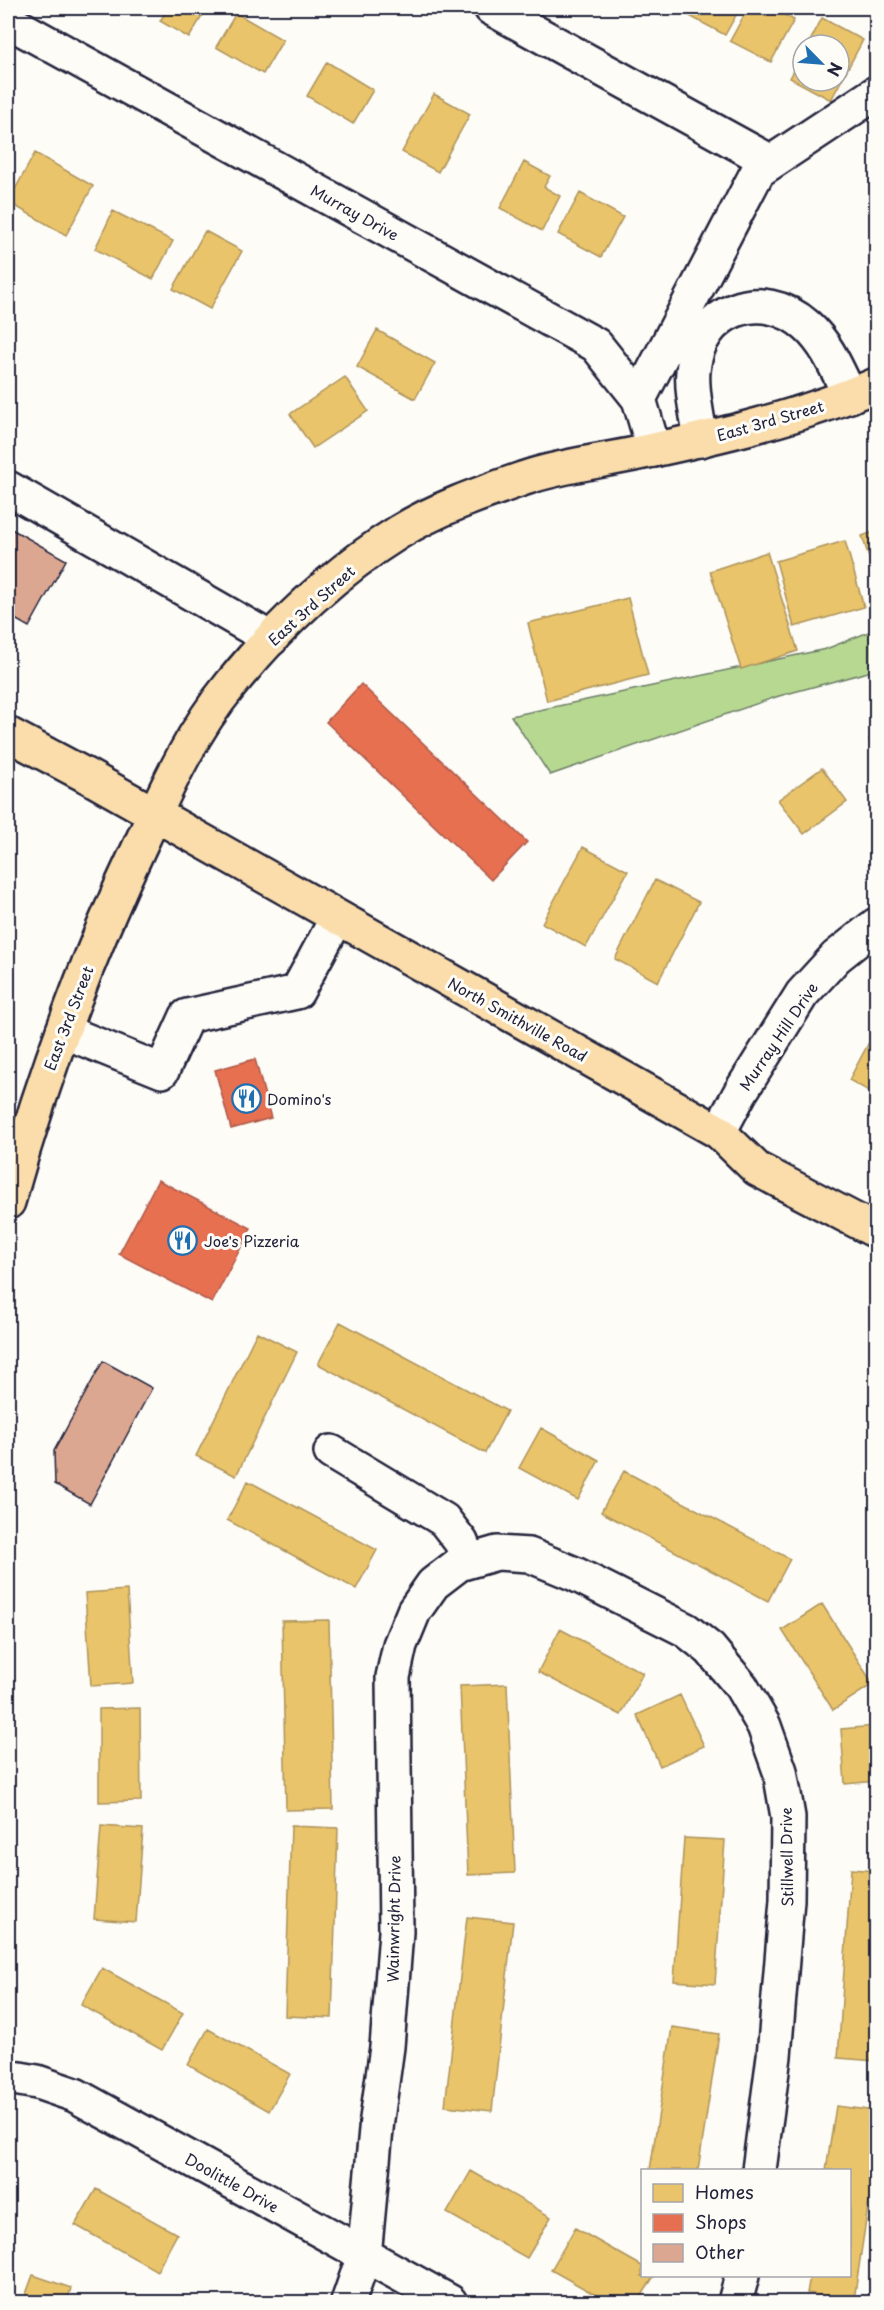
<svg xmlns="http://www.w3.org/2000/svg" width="884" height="2310" viewBox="0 0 884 2310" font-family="'Playpen Sans',sans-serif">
	<rect width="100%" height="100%" fill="#fdfcf7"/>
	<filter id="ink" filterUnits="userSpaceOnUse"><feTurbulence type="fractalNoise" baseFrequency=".0167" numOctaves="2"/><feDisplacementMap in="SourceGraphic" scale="12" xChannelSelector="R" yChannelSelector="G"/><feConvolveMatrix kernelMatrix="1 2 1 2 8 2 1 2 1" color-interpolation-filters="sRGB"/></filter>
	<g filter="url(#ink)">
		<path fill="#b7d891" stroke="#6c7d66" stroke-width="1.5" d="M876,629V670L779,696L550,775L511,716L826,649Z"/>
		<path fill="#e9c46a" stroke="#ad935c" stroke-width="1.5" d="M168,8H207L189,38L160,21Z
			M687,8H740L725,35L684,13Z
			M748,8H771L794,20L771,62L730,41Z
			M236,13L283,40L263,74L216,47Z
			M822,18L863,40L831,100L790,78L803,54V81H839V45H808Z
			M327,62L373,90L353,124L307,96Z
			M434,94L470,114L438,172L402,152Z
			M35,153L93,186L66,235L8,202Z
			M524,162L550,176L544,187L560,196L542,231L500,208Z
			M580,193L623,217L601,257L558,234Z
			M113,211L173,241L153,279L95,249Z
			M205,231L242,251L210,309L173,289Z
			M377,330L435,363L415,399L357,367Z
			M345,377L368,411L313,448L290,414Z
			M876,531V579L862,536Z
			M845,541L864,607L794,627L776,561Z
			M767,552L798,651L741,669L710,571Z
			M628,598L648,675L547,701L528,623Z
			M876,738V775L869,739Z
			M822,768L847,802L804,834L778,800Z
			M583,847L628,871L586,947L542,923Z
			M655,880L699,902L658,982L615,959Z
			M876,1029V1095L849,1080Z
			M340,1322L507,1411L485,1453L318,1364Z
			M257,1332L297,1352L236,1476L196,1456Z
			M541,1428L599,1460L578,1500L519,1468Z
			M624,1471L790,1559L768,1601L601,1512Z
			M248,1481L377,1550L356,1589L227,1520Z
			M127,1590L133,1683L91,1686L85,1593Z
			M822,1604L873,1684L833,1710L782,1630Z
			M329,1620L333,1809L286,1810L282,1621Z
			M560,1629L643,1673L621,1715L538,1672Z
			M507,1684L515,1873L468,1875L460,1686Z
			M680,1695L704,1746L660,1766L637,1715Z
			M140,1708L141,1801L99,1802V1709Z
			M876,1726V1781L845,1784L841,1729Z
			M101,1826L143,1829L136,1922L94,1919Z
			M291,1826L338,1828L332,2018L285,2016Z
			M684,1838L725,1840L715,1984L674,1981Z
			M851,1869L876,1871V2061L838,2058Z
			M467,1917L513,1922L492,2111L445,2106Z
			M102,1968L183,2013L162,2050L81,2005Z
			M672,2027L719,2034L698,2170H650Z
			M208,2029L290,2074L269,2111L188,2065Z
			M836,2106L876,2111V2153L854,2300L807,2293L810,2276H850V2170H826Z
			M471,2171L551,2217L527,2258L447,2213Z
			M96,2189L177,2234L157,2271L75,2225Z
			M575,2228L642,2266V2276H654L638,2302H608L551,2270Z
			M33,2275L71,2288L67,2302H23Z"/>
		<path fill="#e76f51" stroke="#ac584a" stroke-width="1.5" d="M361,684L527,842L491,880L326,722Z
			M255,1059L271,1118L231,1129L215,1070Z
			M158,1180L251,1228L212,1303L119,1254Z"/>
		<path fill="#dca790" stroke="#22223b" stroke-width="1.5" d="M8,527L66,560L29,627L8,615Z
			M103,1361L152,1388L90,1504L55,1484L54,1451Z"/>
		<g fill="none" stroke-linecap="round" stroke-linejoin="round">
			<defs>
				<path id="minor" d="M491,8L771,162
					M8,21L596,345L639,399L654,450
					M639,399L758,171L876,93
					M701,440C698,419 691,392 693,371C698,310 761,285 807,326C828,345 838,372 850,396
					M8,488L271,639
					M63,1031L162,1071L187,1016L297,992L337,918
					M719,1132L740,1093L802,994L836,957L876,925
					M331,1452L444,1520L461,1542L468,1560
					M8,2077L37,2082L75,2095L450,2302
					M348,2302L364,2256L377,2119L387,2047L396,1932L393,1677L400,1645L414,1611L433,1584L459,1564L497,1553L529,1555L575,1574L686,1630L710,1649L741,1686L764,1726L780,1771L788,1817L787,1900L774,2056L759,2170
					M735,2302L742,2276"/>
				<path id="major" d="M8,734L89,777L719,1132L757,1169L876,1231
					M8,1202C43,1077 88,954 144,837C168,784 194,729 231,684C278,626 335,572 399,532C438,508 482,493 525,478C559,466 603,461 639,453C720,436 801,417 876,385"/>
			</defs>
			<use href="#minor" stroke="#22223b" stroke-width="38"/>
			<use href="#major" stroke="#22223b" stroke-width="38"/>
			<use href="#minor" stroke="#fdfcf7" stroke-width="33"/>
			<use href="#major" stroke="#faddab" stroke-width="33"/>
		</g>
	</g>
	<defs>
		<symbol id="restaurant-ring" viewBox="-11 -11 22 22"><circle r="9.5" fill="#fdfcf7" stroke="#1f6fb2" stroke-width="1.5"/><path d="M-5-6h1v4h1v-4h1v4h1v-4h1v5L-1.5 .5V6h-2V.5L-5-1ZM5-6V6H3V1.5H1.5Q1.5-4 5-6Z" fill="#1f6fb2"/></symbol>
	</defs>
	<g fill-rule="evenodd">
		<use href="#restaurant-ring" x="230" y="1082" width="33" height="33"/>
		<use href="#restaurant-ring" x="166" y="1224" width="33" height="33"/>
	</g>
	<g text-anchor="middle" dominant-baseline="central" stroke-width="6" stroke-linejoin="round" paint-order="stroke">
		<g font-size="15" fill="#22223b" stroke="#fdfcf7">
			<text transform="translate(355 212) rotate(29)">Murray Drive</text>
			<text transform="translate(770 420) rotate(-16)">East 3rd Street</text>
			<text transform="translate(311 605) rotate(-42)">East 3rd Street</text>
			<text transform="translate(68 1018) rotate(-69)">East 3rd Street</text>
			<text transform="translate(518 1019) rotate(29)">North Smithville Road</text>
			<text transform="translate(778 1036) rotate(-56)">Murray Hill Drive</text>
			<text transform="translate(786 1857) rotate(-91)">Stillwell Drive</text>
			<text transform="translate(393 1919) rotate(-89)">Wainwright Drive</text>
			<text transform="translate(232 2182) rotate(29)">Doolittle Drive</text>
		</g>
		<g font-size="15" fill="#22223b" stroke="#fdfcf7" text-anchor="start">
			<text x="267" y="1098">Domino's</text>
			<text x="204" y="1240">Joe's Pizzeria</text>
		</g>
	</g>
	<rect width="884" height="2310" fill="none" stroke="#fdfcf7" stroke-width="30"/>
	<rect x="15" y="15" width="854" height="2280" fill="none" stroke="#22223b" stroke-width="2" filter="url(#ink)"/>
	<rect x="641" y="2169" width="210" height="108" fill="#fdfcf7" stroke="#a5a5ac" stroke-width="1.5"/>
	<rect x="653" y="2184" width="30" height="18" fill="#e9c46a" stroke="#a5a5ac" stroke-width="1.5"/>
	<text x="695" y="2199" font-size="18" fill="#22223b">Homes</text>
	<rect x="653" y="2214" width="30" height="18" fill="#e76f51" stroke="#a5a5ac" stroke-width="1.5"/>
	<text x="695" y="2229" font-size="18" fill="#22223b">Shops</text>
	<rect x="653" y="2244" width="30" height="18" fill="#dca790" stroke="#a5a5ac" stroke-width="1.5"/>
	<text x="695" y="2259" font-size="18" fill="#22223b">Other</text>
	<g transform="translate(821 63) rotate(115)"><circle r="28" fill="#fdfcf7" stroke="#a5a5ac" stroke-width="1.5"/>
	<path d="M0-4.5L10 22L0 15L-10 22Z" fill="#1f6fb2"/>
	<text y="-9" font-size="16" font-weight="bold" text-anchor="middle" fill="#22223b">N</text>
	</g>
</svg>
